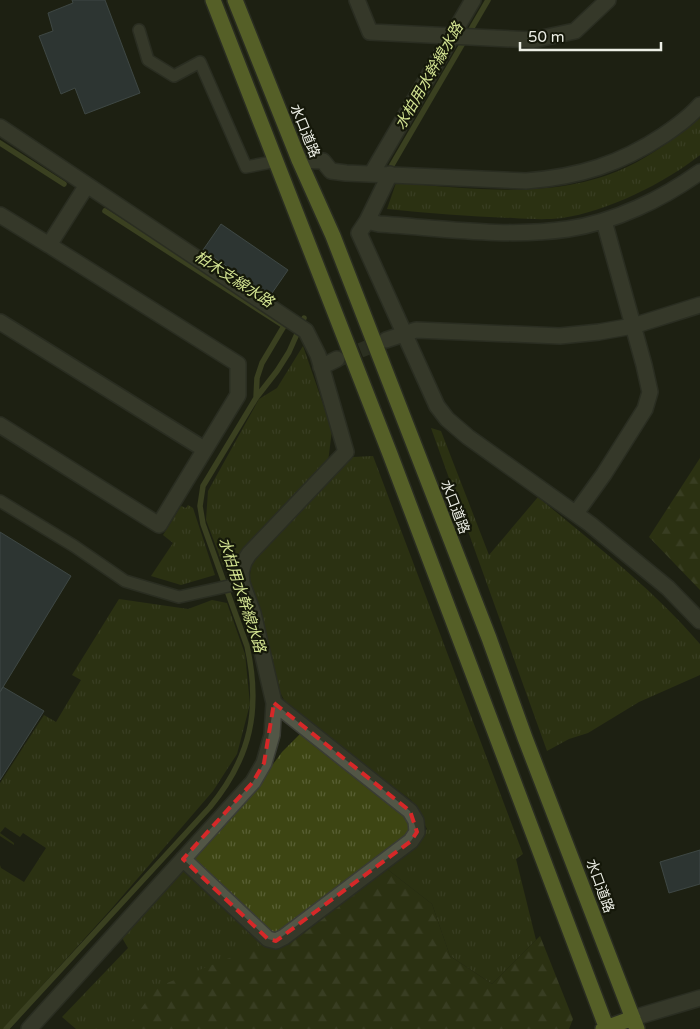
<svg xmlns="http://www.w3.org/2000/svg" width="700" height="1029" viewBox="0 0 700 1029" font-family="'Varela Round','Noto Sans JP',sans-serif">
	<defs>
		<pattern id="grass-tufts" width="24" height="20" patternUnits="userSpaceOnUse" patternTransform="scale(1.25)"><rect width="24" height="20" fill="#3d4513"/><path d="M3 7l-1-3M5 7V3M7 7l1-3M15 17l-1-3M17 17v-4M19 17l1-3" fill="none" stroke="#596035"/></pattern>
		<pattern id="forest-firs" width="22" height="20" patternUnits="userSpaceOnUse" patternTransform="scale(1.25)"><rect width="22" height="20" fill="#3d4513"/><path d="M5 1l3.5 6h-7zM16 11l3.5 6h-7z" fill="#596035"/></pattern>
	</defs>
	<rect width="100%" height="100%" fill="#1e2113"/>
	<path fill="url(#grass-tufts)" d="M700,118V155C665,183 606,212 562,218C546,220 529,219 513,218C471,217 429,213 387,209L396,183C473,188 555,201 627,167C653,155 677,136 700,118Z
		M303,346L332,430L328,462L238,556L223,565L206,520L208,491L259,399L277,388Z
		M431,428L441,431L489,555L538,497C594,544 652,588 700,644V675L639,702L588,733L569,739L547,751Z
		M373,456L523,854L516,859L536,940L492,984L450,956L432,904L387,869L405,854L427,829L411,800L289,710L279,690L249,584L252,557L353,457Z
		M188,505L193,508L215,575L181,585L151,576L173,543L163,535L181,506L186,508Z
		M119,599L188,609L212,600L227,603L245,654L250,704L237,754L213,791L113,907L3,1029H0V865L1,868L24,882L46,848L23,833L20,837L5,827L0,833L14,843V845L0,836V783L44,715L56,722L81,680L72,675Z
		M300,734L310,736L408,813L415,832L276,939L189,860L265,775L282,752Z
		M185,866L267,941L243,962L130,1029H76L62,1017L128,948L121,936Z"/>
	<path fill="url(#forest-firs)" d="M700,458V590L649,537Z
		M387,869L432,904L450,956L492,984L540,936L573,1019L569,1029H126L157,987L269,942L286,941Z"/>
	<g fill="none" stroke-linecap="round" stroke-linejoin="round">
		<path stroke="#5d6631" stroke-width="5.5" d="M0,143L64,184
			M392,165L488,0
			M105,211L284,326L262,363L257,378L256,398
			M6,1029L210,807C251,757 261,709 247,646L203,524L200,506L203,486L256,398L277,371L289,352L304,318"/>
	</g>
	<path fill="#414f5a" stroke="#667580" d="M72,0H105L140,93L85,114L75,88L61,94L39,36L53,31L48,13L73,3Z
		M221,224L288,270L270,296L203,250Z
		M0,532L71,576L0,692Z
		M3,687L44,711L0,780V692Z
		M700,850V884L669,893L660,862Z"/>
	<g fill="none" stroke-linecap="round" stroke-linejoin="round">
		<path stroke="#3d4032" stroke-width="15" stroke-dasharray="15 8" stroke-linecap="butt" d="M339,359L386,340"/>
		<defs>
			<path id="lane" d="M139,30L148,60L174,76L200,62L246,167L277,161
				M0,501L74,546L125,581L179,597L242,583"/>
			<path id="street" d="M357,0L370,32L533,40L575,31L608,0
				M0,127L306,331L318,355L346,452L249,554L244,562L241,572L242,583L253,613L274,703L272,735L264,763L253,782L29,1029
				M299,160L323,161L331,171L346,173L526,181C579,177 620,164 664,135C677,126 690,117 700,105
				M372,173L473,0
				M390,174L367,221L359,233L437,406L447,419L468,437L590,524L668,588L700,621
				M0,215L49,245
				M367,221L379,224C441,228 506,238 568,229C615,222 662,199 700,172
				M0,322L204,449
				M386,340L416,330L560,336L599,332L633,326L700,305
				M321,367L337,359
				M0,425L159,525L238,395V364L49,245L87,185
				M576,513L604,474L645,409L650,392L644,365L604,221
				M183,859L268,939L276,941L284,937L411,841L417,832L416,821L410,811L274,703"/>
			<path id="secondary" d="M633,1018L700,998"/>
			<path id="highway" d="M213,0L390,454L607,1029
				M235,0L299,160L333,236L489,638L525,738L637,1029
				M603,1029L633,1018"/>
		</defs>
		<use href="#lane" stroke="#3a3c34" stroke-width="14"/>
		<use href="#street" stroke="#3a3c34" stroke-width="18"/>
		<use href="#secondary" stroke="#3a3c34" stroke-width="18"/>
		<use href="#highway" stroke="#3a3c34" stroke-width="18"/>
		<use href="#lane" stroke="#525646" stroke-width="11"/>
		<use href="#street" stroke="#525646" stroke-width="15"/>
		<use href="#secondary" stroke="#525646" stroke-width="15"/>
		<use href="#highway" stroke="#99ab40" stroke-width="15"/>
	</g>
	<path d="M0 0H700V1029H0ZM274,703L410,811L417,832L411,841L276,941L268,939L183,859L253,782L264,763Z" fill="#1e2113" fill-opacity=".55" fill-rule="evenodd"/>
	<path fill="none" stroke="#d62828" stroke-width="4" stroke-dasharray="10 6" stroke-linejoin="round" d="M274,703L410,811L417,832L411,841L276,941L268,939L183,859L253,782L264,763Z"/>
	<g text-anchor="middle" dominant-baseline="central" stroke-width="4.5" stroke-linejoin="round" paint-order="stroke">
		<g font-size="14" fill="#eceee5" stroke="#15180a">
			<text transform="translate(305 131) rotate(68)">水口道路</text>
			<text transform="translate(455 507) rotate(69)">水口道路</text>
			<text transform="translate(600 886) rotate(70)">水口道路</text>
		</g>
		<g font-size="15" font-style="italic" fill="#d2e290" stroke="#15180a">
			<text transform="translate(429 76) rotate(-60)">水柏用水幹線水路</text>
			<text transform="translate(234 279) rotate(33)">柏木支線水路</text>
			<text transform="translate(242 595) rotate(72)">水柏用水幹線水路</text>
		</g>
	</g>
	<path d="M520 42v8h141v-8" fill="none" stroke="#eceee5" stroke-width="2.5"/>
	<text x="528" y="42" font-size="15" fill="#eceee5" stroke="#15180a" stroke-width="4" paint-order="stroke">50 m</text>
</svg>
